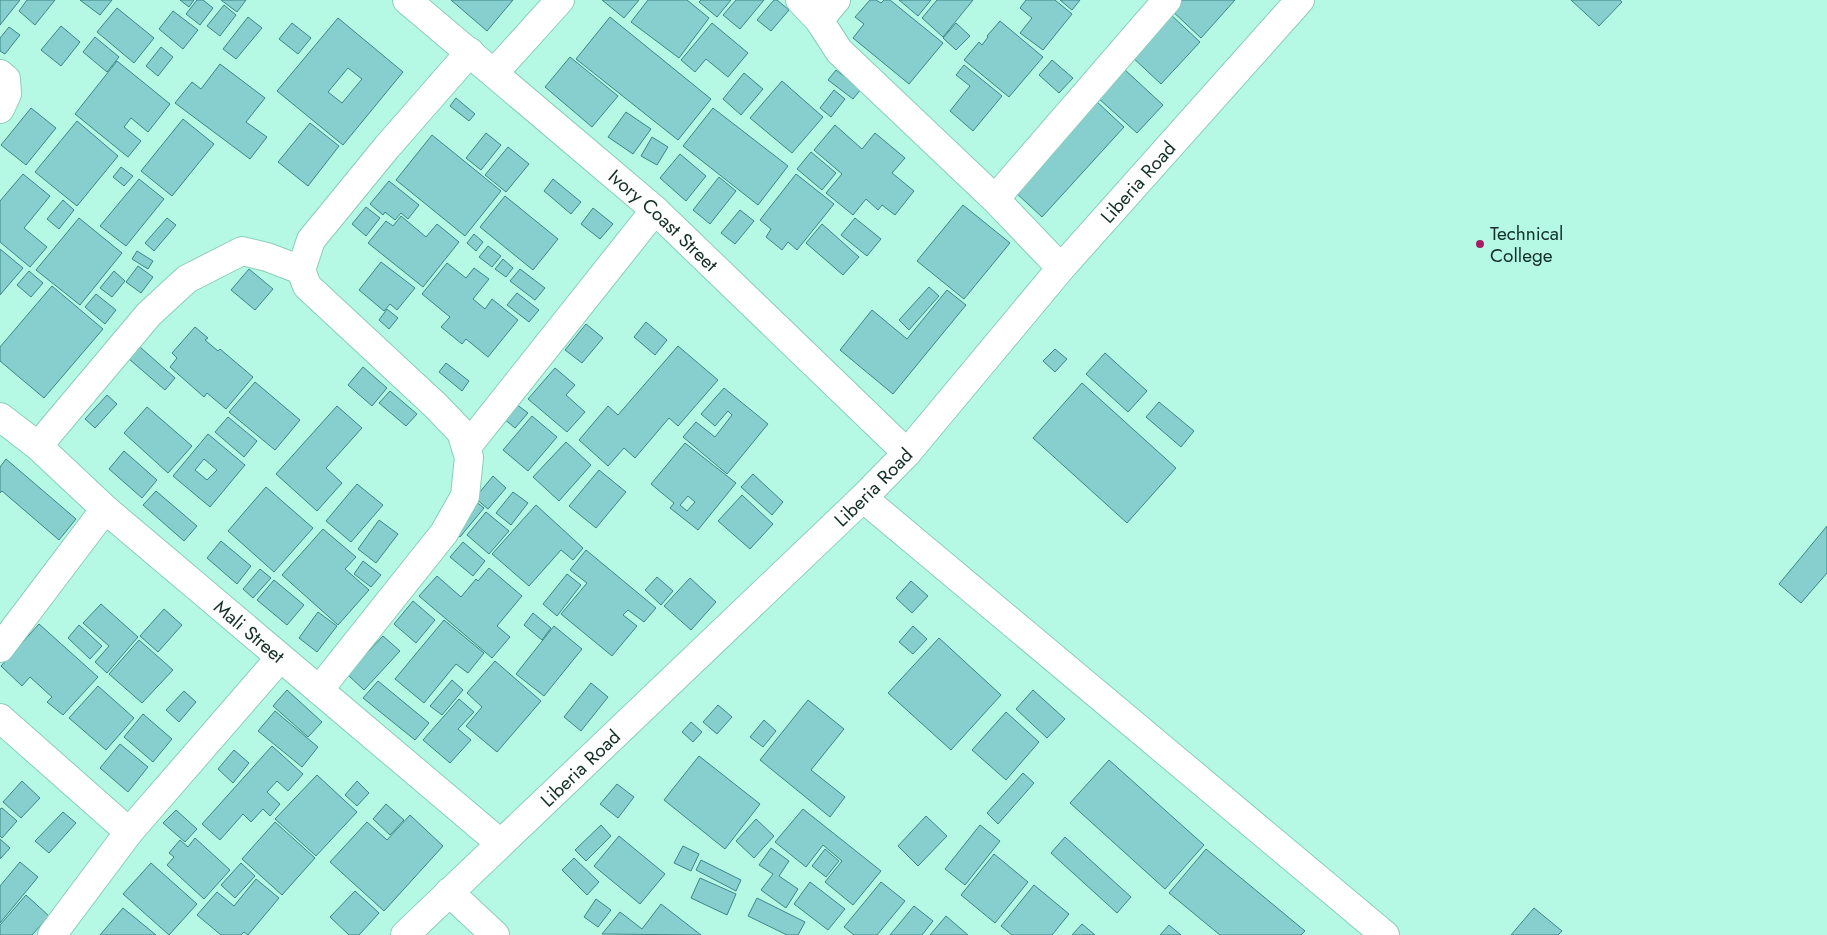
<svg xmlns="http://www.w3.org/2000/svg" width="1827" height="935" viewBox="0 0 1827 935" font-family="Jost,sans-serif">
	<rect width="100%" height="100%" fill="#b5f9e5"/>
	<path fill="#86cfce" stroke="#3c8686" fill-rule="evenodd" d="M0,0H20L0,25Z
		M27,0H55L35,25L19,11Z
		M80,0H112L100,15Z
		M180,0H194L189,7Z
		M197,0H203L213,8L200,25L186,14Z
		M221,0H246L237,12Z
		M451,0H513L487,31Z
		M602,0H639L624,18Z
		M648,0H687L709,18L679,58L631,22Z
		M701,0H731L717,17L699,2Z
		M736,0H764L740,29L723,15Z
		M774,0H777L789,10L771,31L757,20Z
		M870,0H876L881,3L884,0H890L943,43L909,84L853,38L864,24L855,17Z
		M899,0H931L918,16Z
		M937,0H973L943,37L922,18Z
		M1026,0H1055L1072,14L1043,50L1020,33L1032,18L1020,8Z
		M1060,0H1080L1072,10Z
		M1180,0H1235L1201,38L1171,10Z
		M1571,0H1620L1622,2L1599,26Z
		M224,5L236,15L220,36L207,26Z
		M117,8L154,38L134,63L97,32Z
		M173,11L198,30L183,49L159,29Z
		M1169,13L1200,42L1161,84L1130,55Z
		M248,17L262,28L236,59L223,49Z
		M610,17L711,99L678,140L576,59Z
		M338,18L403,72L343,145L277,91ZM348,68L362,79L342,103L328,92Z
		M1000,21L1043,57L1009,97L964,60L979,42L982,45L988,37L987,36Z
		M292,23L311,38L298,54L279,39Z
		M712,23L748,53L728,77L706,59L695,72L681,60Z
		M956,23L970,36L956,50L943,38Z
		M61,26L80,42L61,66L41,50Z
		M9,27L20,35L5,54L0,51V38Z
		M95,37L119,57L107,72L83,52Z
		M161,47L173,57L158,76L146,66Z
		M570,57L618,96L592,127L545,87Z
		M1052,60L1073,78L1059,93L1039,75Z
		M117,61L170,104L148,132L131,118L124,127L141,141L128,157L75,114Z
		M220,64L265,98L246,122L267,137L250,159L175,103L192,82L201,89Z
		M964,65L1002,96L973,131L950,111L970,86L956,75Z
		M1124,69L1163,105L1137,133L1098,98Z
		M836,70L861,89L853,99L828,80Z
		M744,73L763,89L741,115L723,99Z
		M782,81L823,117L792,153L750,118Z
		M834,90L845,99L831,117L820,108Z
		M456,98L475,114L469,121L450,106Z
		M1096,101L1124,127L1042,217L1014,191Z
		M31,108L56,128L26,165L1,145Z
		M713,108L788,166L758,205L683,146Z
		M626,112L651,129L633,154L608,137Z
		M183,119L214,144L172,196L141,171Z
		M77,121L118,156L77,206L35,172Z
		M310,123L339,146L308,186L278,162Z
		M835,125L862,149L875,133L905,158L892,173L914,191L895,215L882,205L878,210L866,199L853,215L826,193L842,174L814,150Z
		M486,133L501,145L481,170L466,158Z
		M432,135L501,191L465,236L396,180Z
		M652,137L668,147L657,165L641,156Z
		M508,147L529,164L506,192L485,175Z
		M811,152L836,173L822,190L797,169Z
		M680,154L706,176L686,201L660,178Z
		M121,167L133,176L124,186L113,177Z
		M23,174L50,196L24,228L47,247L30,267L0,242V201Z
		M796,174L834,204L797,250L788,242L782,250L766,237L771,229L760,220Z
		M719,177L736,191L710,224L693,210Z
		M139,179L164,199L126,246L100,226Z
		M553,179L581,202L571,214L544,191Z
		M389,181L419,205L408,219L401,213L395,220L385,212L383,215L370,204Z
		M505,196L558,239L533,270L480,227Z
		M63,200L74,210L59,229L47,219Z
		M963,205L1010,243L964,299L917,261Z
		M366,207L380,218L366,236L352,224Z
		M593,208L613,224L600,239L581,224Z
		M740,210L754,221L735,244L721,233Z
		M401,216L426,237L437,224L459,242L423,287L368,243L386,221L393,226Z
		M79,218L122,253L80,305L36,270Z
		M167,218L176,225L154,251L145,243Z
		M855,218L881,239L867,256L841,235Z
		M822,224L859,257L843,275L806,243Z
		M474,234L483,242L476,251L467,243Z
		M488,246L501,256L492,267L479,257Z
		M0,249L23,268L0,295Z
		M137,251L153,261L148,269L132,259Z
		M503,259L513,268L506,277L495,269Z
		M381,262L415,288L397,310L390,304L384,311L359,290Z
		M447,263L466,278L474,268L489,279L473,299L485,309L492,299L518,320L488,357L466,339L462,344L441,327L450,317L422,294Z
		M138,266L153,277L141,293L126,282Z
		M249,269L273,289L255,310L231,290Z
		M520,269L545,288L535,300L510,281Z
		M29,271L43,283L31,297L17,285Z
		M114,271L125,281L112,297L100,288Z
		M52,286L103,329L44,398L0,361V347Z
		M929,287L939,296L909,330L899,320Z
		M947,290L966,305L893,394L840,350L872,310L907,339Z
		M517,293L539,310L529,322L507,305Z
		M96,294L116,310L105,324L85,307Z
		M387,309L398,318L389,329L379,320Z
		M646,322L667,340L655,355L634,337Z
		M586,324L603,338L582,363L565,350Z
		M195,327L208,338L205,340L218,351L220,349L253,377L226,409L207,393L204,397L170,367L177,358L172,353Z
		M678,346L718,380L678,426L669,418L635,458L624,448L608,466L579,440L608,406L618,415Z
		M140,347L175,378L165,390L129,359Z
		M1055,349L1067,359L1055,372L1043,361Z
		M1105,353L1147,391L1128,412L1086,374Z
		M446,363L469,381L462,391L439,372Z
		M363,367L387,388L372,406L348,385Z
		M555,368L575,385L566,395L585,412L567,432L528,399Z
		M255,382L300,420L275,450L229,412Z
		M1082,383L1176,468L1127,523L1033,438Z
		M724,388L768,424L727,474L683,437L696,422L715,437L732,415L728,411L715,426L701,414Z
		M390,391L417,414L406,426L379,403Z
		M107,395L117,404L95,428L85,419Z
		M1159,402L1194,431L1181,447L1146,417Z
		M516,404L528,413L515,428L503,418Z
		M337,406L362,428L326,468L342,483L317,511L276,474Z
		M147,407L192,446L168,473L124,433Z
		M532,416L557,437L528,471L503,450Z
		M228,417L257,441L244,457L215,432Z
		M208,434L245,465L210,507L173,476ZM204,459L217,470L207,480L195,470Z
		M566,442L591,465L559,501L533,477Z
		M685,443L736,483L698,530L670,508L674,503L651,484ZM688,496L695,502L687,511L680,505Z
		M124,451L157,480L142,498L109,469Z
		M6,459L76,519L59,540L2,491L0,493V467Z
		M599,470L626,492L596,528L569,506Z
		M753,474L783,502L772,515L741,487Z
		M493,476L506,488L488,509L475,498Z
		M357,484L383,505L351,542L326,521Z
		M266,487L313,528L274,572L228,531Z
		M156,491L197,526L184,541L143,505Z
		M513,492L528,503L511,525L496,513Z
		M742,495L773,524L750,549L718,521Z
		M475,501L484,508L460,537L451,529Z
		M536,505L583,548L573,560L561,550L529,586L492,554Z
		M486,512L509,531L489,554L467,535Z
		M379,520L398,534L376,563L358,549Z
		M1827,526V573L1801,603L1779,584Z
		M323,529L356,557L345,569L369,590L338,625L282,575Z
		M221,541L251,566L237,584L207,558Z
		M463,542L485,561L473,576L450,557Z
		M586,550L656,608L644,622L628,610L623,615L637,626L612,656L561,614L587,583L570,570Z
		M363,561L381,575L371,587L354,574Z
		M489,568L522,596L497,626L510,637L492,658L419,596L437,576L461,597L476,579L478,581Z
		M260,569L271,578L253,598L243,589Z
		M567,574L581,585L557,616L543,604Z
		M657,577L673,591L661,605L645,590Z
		M690,578L716,602L691,630L664,606Z
		M274,580L304,605L287,625L257,600Z
		M911,581L928,596L912,613L896,598Z
		M413,601L435,620L416,643L394,624Z
		M101,604L138,637L107,673L95,662L109,646L83,623Z
		M164,609L182,625L158,652L140,636Z
		M318,612L337,626L317,652L299,638Z
		M533,613L551,628L542,640L524,625Z
		M444,620L484,653L468,673L456,664L424,703L395,679Z
		M39,624L98,677L63,715L47,702L52,697L30,677L22,686L1,666Z
		M79,625L102,646L90,659L68,638Z
		M554,626L582,649L544,696L516,674Z
		M913,626L927,639L913,654L899,642Z
		M383,636L400,651L364,690L347,674Z
		M939,638L1001,695L951,750L888,693Z
		M139,640L173,670L142,703L109,674Z
		M495,661L541,701L497,752L466,726L482,707L467,693Z
		M452,680L463,690L442,715L430,706Z
		M378,681L429,723L415,740L363,698Z
		M591,683L608,697L581,731L564,717Z
		M98,686L134,718L106,750L69,718Z
		M287,690L322,722L308,737L273,706Z
		M1033,690L1065,719L1047,738L1016,709Z
		M184,691L196,702L179,722L166,710Z
		M459,699L474,712L458,729L471,740L450,763L423,740Z
		M808,700L844,729L811,770L845,797L830,817L760,760Z
		M718,705L732,717L717,734L703,722Z
		M275,711L318,747L302,767L258,731Z
		M1006,712L1039,742L1006,780L972,750Z
		M143,714L172,739L153,762L124,737Z
		M764,720L776,731L763,747L750,737Z
		M691,722L702,732L693,742L682,732Z
		M120,744L148,767L128,792L100,768Z
		M272,746L303,774L288,791L277,781L267,792L280,804L270,816L263,809L251,822L243,814L220,840L202,824Z
		M234,750L249,763L233,783L218,769Z
		M699,756L760,804L725,849L664,800Z
		M1109,760L1204,845L1165,889L1070,803Z
		M1023,773L1034,783L998,824L987,813Z
		M317,775L357,812L316,856L275,819Z
		M22,781L40,798L21,818L3,802Z
		M357,781L369,793L357,806L345,795Z
		M617,784L634,797L618,818L600,804Z
		M386,804L404,820L390,835L373,819Z
		M2,808L17,821L2,838L0,836V809Z
		M803,809L881,871L853,905L825,882L842,861L823,845L806,867L775,842Z
		M176,810L197,829L185,842L163,823Z
		M63,812L76,823L49,853L35,841Z
		M410,815L443,846L384,911L330,862L367,822L387,840Z
		M926,816L947,836L918,866L898,846Z
		M756,819L774,836L754,858L736,841Z
		M275,822L315,858L282,895L242,859Z
		M601,825L611,836L586,861L575,850Z
		M980,825L1000,841L965,885L945,869Z
		M619,836L665,874L640,904L594,866Z
		M1065,837L1131,897L1117,913L1051,853Z
		M195,838L230,870L204,899L167,865L174,857L169,853L180,840L188,847Z
		M0,839L10,848L0,859Z
		M683,846L699,854L691,871L674,863Z
		M771,848L789,861L779,876L798,889L786,908L761,890L773,874L759,865Z
		M825,849L839,861L826,877L812,866Z
		M1206,849L1305,931L1301,935H1220L1169,893Z
		M994,854L1028,882L995,923L961,895Z
		M574,858L599,882L587,895L562,870Z
		M701,860L741,880L736,891L696,870Z
		M20,862L38,877L0,923V886Z
		M151,863L197,904L169,935L123,894Z
		M241,863L255,876L235,898L221,885Z
		M700,878L736,894L727,915L691,898Z
		M256,879L279,898L248,935L244,932L241,935H221L197,915L217,892L234,906Z
		M810,882L845,909L828,930L794,904Z
		M881,882L905,901L877,935H854L844,927Z
		M1034,885L1069,914L1052,935H1012L1001,926Z
		M355,891L379,913L359,935H349L330,917Z
		M26,895L49,916L32,935H0V925Z
		M757,898L805,922L798,935H787L748,916Z
		M596,899L611,910L598,927L584,917Z
		M661,904L701,935L602,934L620,912L642,929Z
		M914,906L933,921L922,935H890Z
		M123,908L156,935H100Z
		M1534,908L1562,931L1558,935H1511Z
		M946,916L968,935H930Z
		M1082,924L1095,935H1072Z
		M1169,925L1181,935H1160Z"/>
	<g fill="none" stroke-linecap="round" stroke-linejoin="round">
		<defs>
			<g id="minor">
				<path id="s1" d="M407,0L655,210L907,453"/>
				<path d="M800,0L819,20L839,51L995,199L1061,268"/>
				<path d="M819,20L836,0"/>
				<path d="M494,73L560,0"/>
				<path d="M0,74L6,79L7,94L0,109"/>
				<path d="M995,199L1167,0"/>
				<path id="s2" d="M0,417L38,446L105,509L500,843"/>
				<path d="M38,446L149,314L187,279L242,251L267,257L301,270"/>
				<path d="M466,448L655,210"/>
				<path d="M863,498L1385,935"/>
				<path d="M0,648L105,509"/>
				<path d="M319,690L444,533L465,496L469,457L461,432L435,405L307,286L301,270L311,240L387,147L470,52"/>
				<path d="M0,718L129,832"/>
				<path d="M449,892L495,935"/>
				<path d="M52,935L129,832L280,658"/>
				<path id="s3" d="M405,935L863,498L907,453L1061,268L1300,0"/>
			</g>
		</defs>
		<use href="#minor" stroke="#8acdba" stroke-width="30"/>
		<use href="#minor" stroke="#fff" stroke-width="28"/>
	</g>
	<circle fill="#a61d65" stroke="#b5f9e5" stroke-width="2" cx="1480" cy="244" r="5"/>
	<g text-anchor="middle" dominant-baseline="central" stroke-width="4" stroke-linejoin="round" paint-order="stroke">
		<g font-size="19" fill="#132f28" stroke="#b5f9e5">
			<text stroke="none"><textPath href="#s3" startOffset="1052">Liberia Road</textPath></text>
			<text stroke="none"><textPath href="#s1" startOffset="338">Ivory Coast Street</textPath></text>
			<text stroke="none"><textPath href="#s3" startOffset="648">Liberia Road</textPath></text>
			<text stroke="none"><textPath href="#s2" startOffset="329">Mali Street</textPath></text>
			<text stroke="none"><textPath href="#s3" startOffset="242">Liberia Road</textPath></text>
		</g>
		<g font-size="19" fill="#132f28" stroke="#b5f9e5" text-anchor="start">
			<text x="1490" y="233">Technical<tspan x="1490" dy="22">College</tspan></text>
		</g>
	</g>
</svg>
